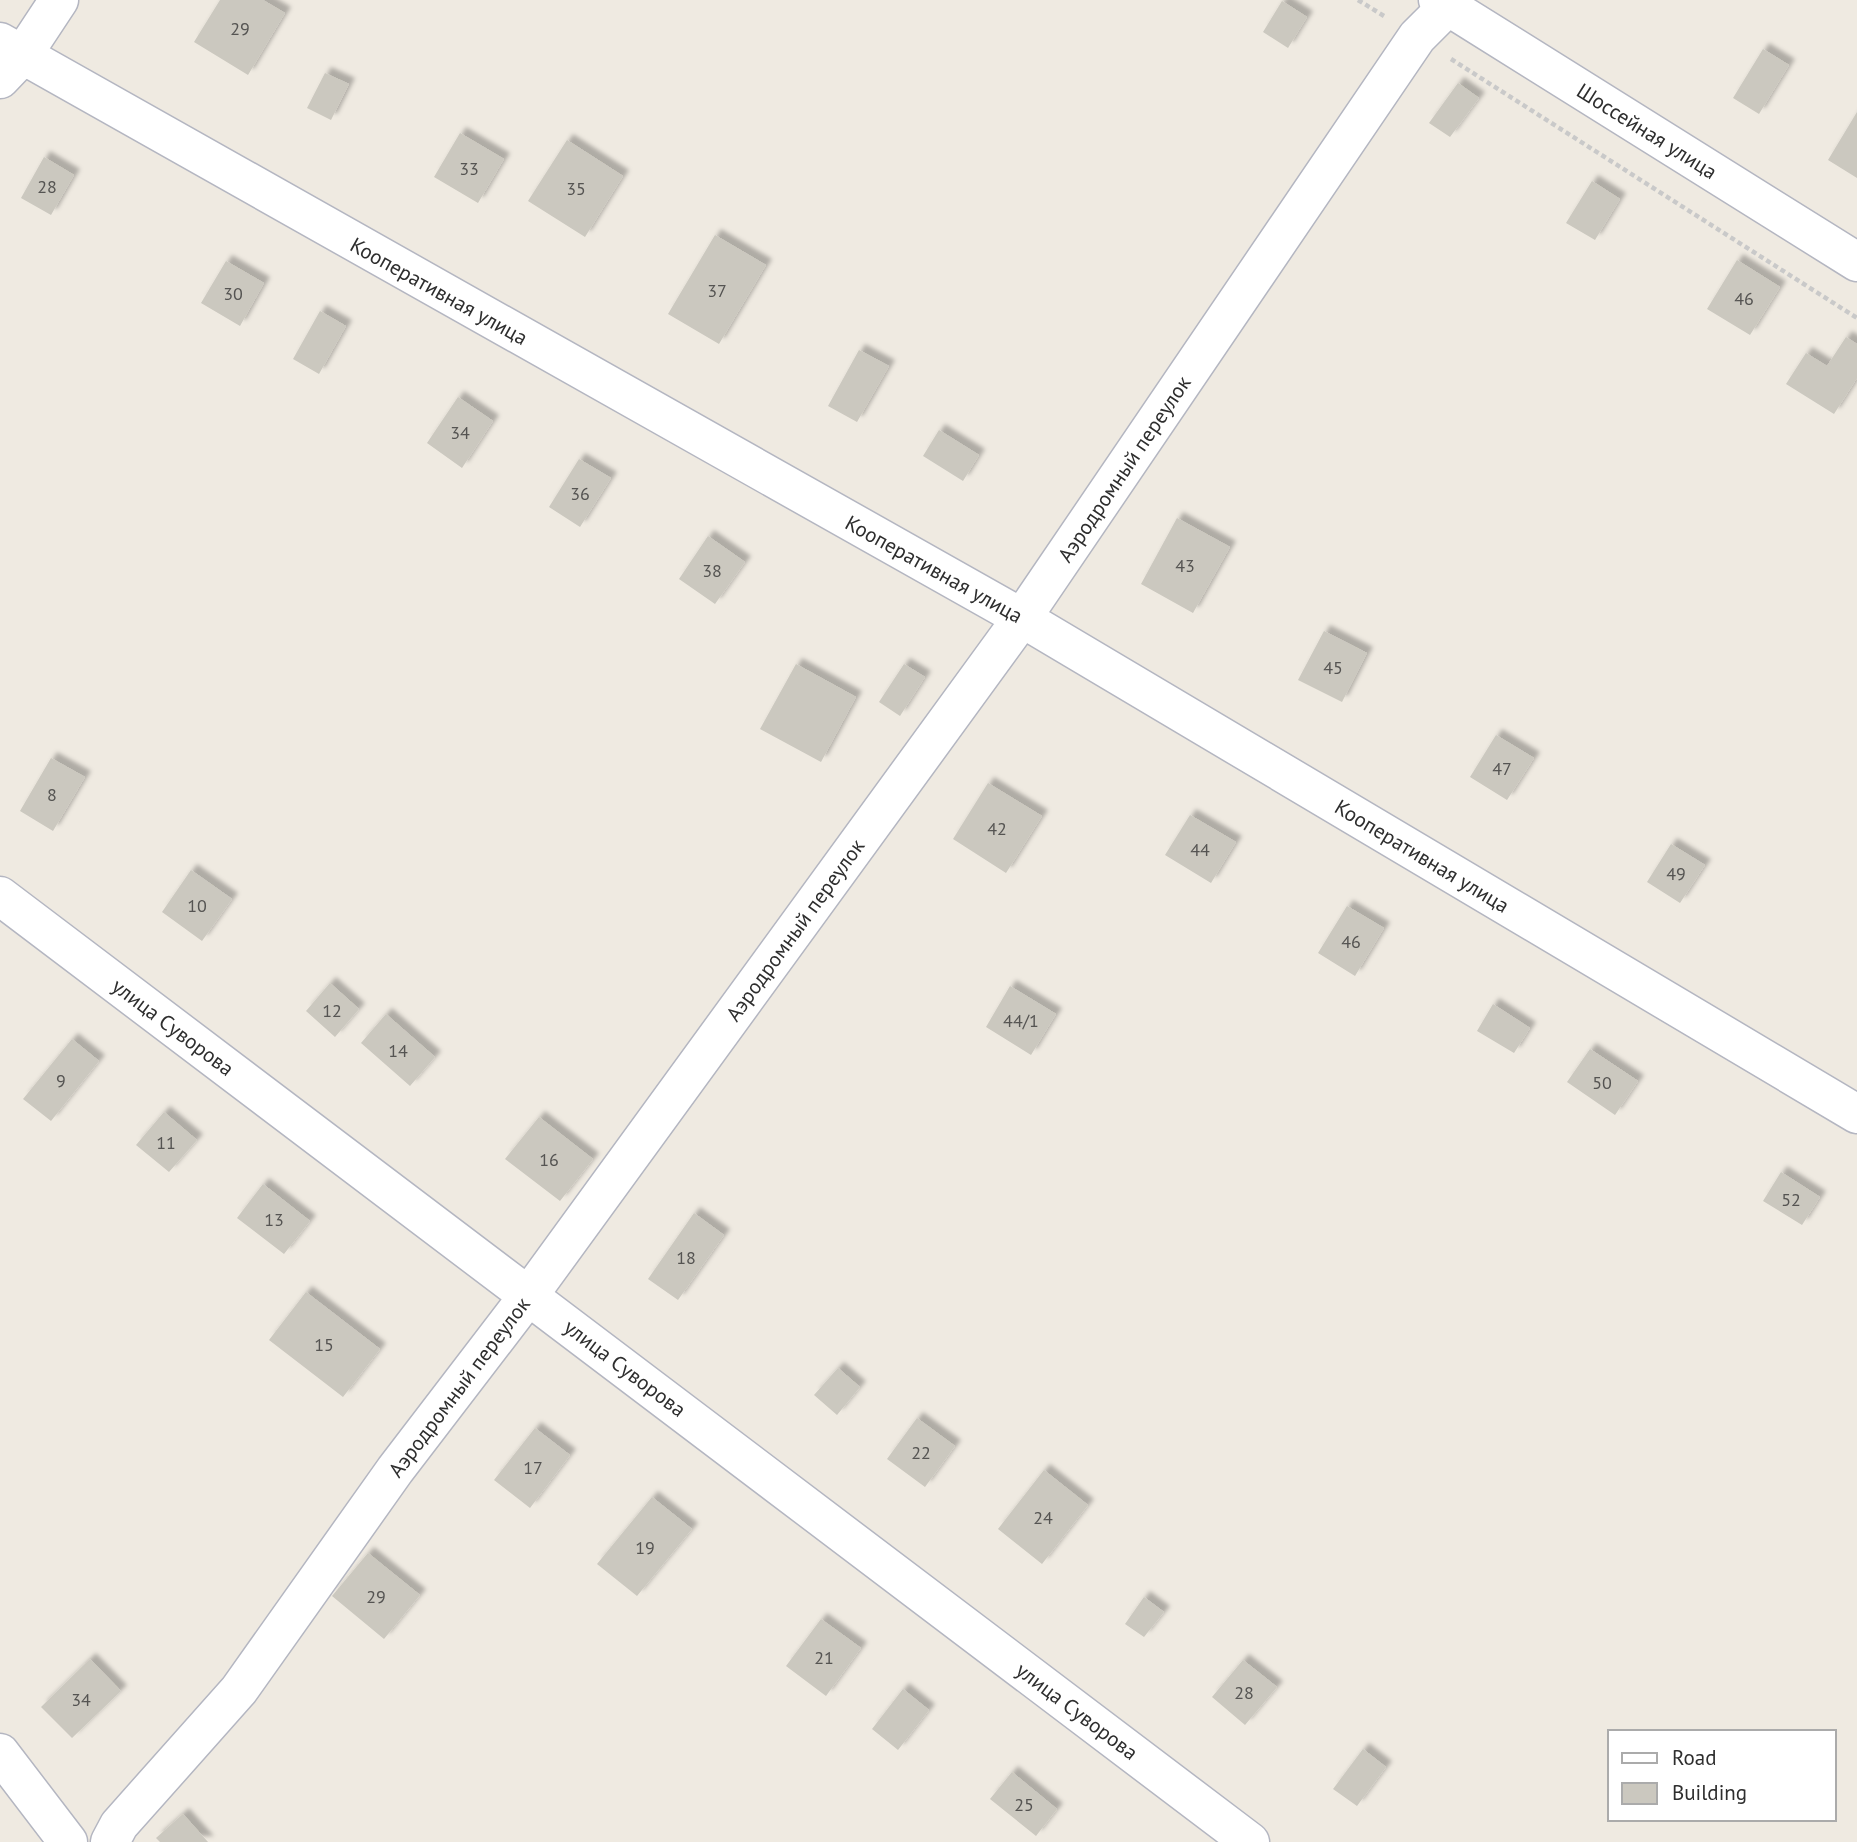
<svg xmlns="http://www.w3.org/2000/svg" width="1857" height="1842" viewBox="0 0 1857 1842" font-family="'PT Sans',sans-serif">
	<defs>
		<filter id="shadow"><feDropShadow dx="6" dy="-6" stdDeviation="2" flood-color="#0004"/></filter>
	</defs>
	<rect width="100%" height="100%" fill="#efeae1"/>
	<path fill="#cbc8bf" filter="url(#shadow)" d="M220,0H263L285,13L248,75L194,42Z
		M1282,1L1307,17L1288,48L1263,32Z
		M1763,49L1789,65L1759,114L1733,98Z
		M325,73L349,84L331,120L307,108Z
		M1458,83L1479,98L1450,137L1429,123Z
		M1857,112V178L1828,160Z
		M460,133L504,159L478,203L434,177Z
		M567,140L623,176L585,237L528,201Z
		M44,157L74,175L51,215L21,198Z
		M1592,181L1620,199L1595,240L1566,223Z
		M715,235L766,265L719,344L668,314Z
		M1737,260L1780,287L1750,335L1707,309Z
		M226,261L264,283L240,326L201,303Z
		M320,311L346,326L319,374L293,359Z
		M1846,337L1857,344V378L1834,414L1786,384L1806,353L1827,366Z
		M859,350L889,366L857,422L828,406Z
		M458,397L493,421L462,468L427,443Z
		M939,430L979,455L963,481L923,456Z
		M579,459L611,478L580,527L549,507Z
		M1177,518L1230,547L1193,613L1141,584Z
		M708,536L745,562L715,604L679,579Z
		M1324,631L1367,653L1342,702L1298,680Z
		M796,664L856,697L821,762L760,729Z
		M904,664L925,677L900,716L879,702Z
		M1496,735L1534,758L1507,800L1470,777Z
		M51,758L85,777L53,831L20,811Z
		M988,783L1042,816L1006,873L953,839Z
		M1190,815L1236,842L1211,883L1165,855Z
		M1671,844L1705,865L1680,903L1647,882Z
		M191,870L232,899L202,941L162,912Z
		M1347,906L1384,928L1355,976L1318,953Z
		M330,983L359,1009L335,1037L306,1011Z
		M1010,986L1056,1014L1031,1055L986,1027Z
		M1493,1004L1530,1028L1514,1053L1477,1031Z
		M386,1014L435,1057L410,1086L361,1043Z
		M72,1039L99,1061L51,1121L23,1099Z
		M1590,1049L1638,1081L1615,1115L1567,1082Z
		M164,1112L197,1140L169,1172L136,1145Z
		M539,1117L593,1159L560,1201L505,1159Z
		M1781,1172L1820,1197L1802,1225L1763,1201Z
		M263,1184L310,1221L284,1254L237,1218Z
		M694,1213L724,1235L678,1300L648,1279Z
		M306,1292L380,1349L343,1397L269,1340Z
		M838,1368L860,1387L837,1415L814,1395Z
		M917,1418L955,1446L925,1487L887,1459Z
		M535,1428L570,1455L530,1508L494,1480Z
		M1044,1470L1088,1505L1042,1564L998,1529Z
		M652,1497L692,1529L637,1596L597,1564Z
		M368,1553L420,1595L384,1639L332,1596Z
		M1144,1597L1164,1612L1144,1637L1125,1624Z
		M821,1619L861,1648L826,1696L786,1666Z
		M90,1659L121,1691L72,1738L41,1707Z
		M1243,1660L1277,1687L1245,1725L1212,1697Z
		M903,1689L929,1710L898,1750L872,1729Z
		M1363,1749L1386,1767L1357,1806L1333,1789Z
		M1012,1772L1057,1809L1036,1836L990,1799Z
		M183,1814L208,1842H160L156,1838Z"/>
	<g fill="none" stroke-linecap="round" stroke-linejoin="round">
		<defs>
			<path id="street" d="M0,42L1022,618L1857,1114
				M0,79L22,56L59,0
				M0,896L1250,1842
				M0,1753L68,1842
				M110,1842L119,1825L239,1690L395,1470L529,1295L1022,618L1417,37L1454,0"/>
			<path id="secondary" d="M1438,0L1857,262"/>
		</defs>
		<use href="#street" stroke="#b4b6c1" stroke-width="41"/>
		<use href="#secondary" stroke="#b4b6c1" stroke-width="41"/>
		<path stroke="#c9c9c9" stroke-width="4.5" stroke-dasharray="5 3.5" stroke-linecap="butt" d="M1358,0L1384,16
			M1451,59L1857,318"/>
		<use href="#street" stroke="#fff" stroke-width="38"/>
		<use href="#secondary" stroke="#fff" stroke-width="38"/>
	</g>
	<g text-anchor="middle" dominant-baseline="central" stroke-width="5" stroke-linejoin="round" paint-order="stroke">
		<g font-size="18" fill="#555452">
			<text x="240" y="28">29</text>
			<text x="469" y="168">33</text>
			<text x="47" y="186">28</text>
			<text x="576" y="188">35</text>
			<text x="717" y="290">37</text>
			<text x="233" y="293">30</text>
			<text x="1744" y="298">46</text>
			<text x="460" y="432">34</text>
			<text x="580" y="493">36</text>
			<text x="1185" y="565">43</text>
			<text x="712" y="570">38</text>
			<text x="1333" y="667">45</text>
			<text x="1502" y="768">47</text>
			<text x="52" y="794">8</text>
			<text x="997" y="828">42</text>
			<text x="1200" y="849">44</text>
			<text x="1676" y="873">49</text>
			<text x="197" y="905">10</text>
			<text x="1351" y="941">46</text>
			<text x="332" y="1010">12</text>
			<text x="1021" y="1020">44/1</text>
			<text x="398" y="1050">14</text>
			<text x="61" y="1080">9</text>
			<text x="1602" y="1082">50</text>
			<text x="166" y="1142">11</text>
			<text x="549" y="1159">16</text>
			<text x="1791" y="1199">52</text>
			<text x="274" y="1219">13</text>
			<text x="686" y="1257">18</text>
			<text x="324" y="1344">15</text>
			<text x="921" y="1452">22</text>
			<text x="533" y="1467">17</text>
			<text x="1043" y="1517">24</text>
			<text x="645" y="1547">19</text>
			<text x="376" y="1596">29</text>
			<text x="824" y="1657">21</text>
			<text x="1244" y="1692">28</text>
			<text x="81" y="1699">34</text>
			<text x="1024" y="1804">25</text>
		</g>
		<g font-size="21" fill="#2e2e2e" stroke="#fff">
			<text transform="translate(1647 131) rotate(32)">Шоссейная улица</text>
			<text transform="translate(439 291) rotate(29)">Кооперативная улица</text>
			<text transform="translate(1124 469) rotate(-56)">Аэродромный переулок</text>
			<text transform="translate(934 569) rotate(29)">Кооперативная улица</text>
			<text transform="translate(1422 856) rotate(31)">Кооперативная улица</text>
			<text transform="translate(795 930) rotate(-54)">Аэродромный переулок</text>
			<text transform="translate(173 1027) rotate(37)">улица Суворова</text>
			<text transform="translate(625 1368) rotate(37)">улица Суворова</text>
			<text transform="translate(459 1387) rotate(-53)">Аэродромный переулок</text>
			<text transform="translate(1077 1711) rotate(37)">улица Суворова</text>
		</g>
	</g>
	<rect x="1608" y="1730" width="228" height="91" fill="#ffffff" stroke="#ababab" stroke-width="2"/>
	<rect x="1622" y="1753" width="35" height="10" fill="#ffffff" stroke="#ababab" stroke-width="2"/>
	<text x="1672" y="1765" font-size="21" fill="#2e2e2e">Road</text>
	<rect x="1622" y="1783" width="35" height="21" fill="#cbc8bf" stroke="#ababab" stroke-width="2"/>
	<text x="1672" y="1800" font-size="21" fill="#2e2e2e">Building</text>
</svg>
